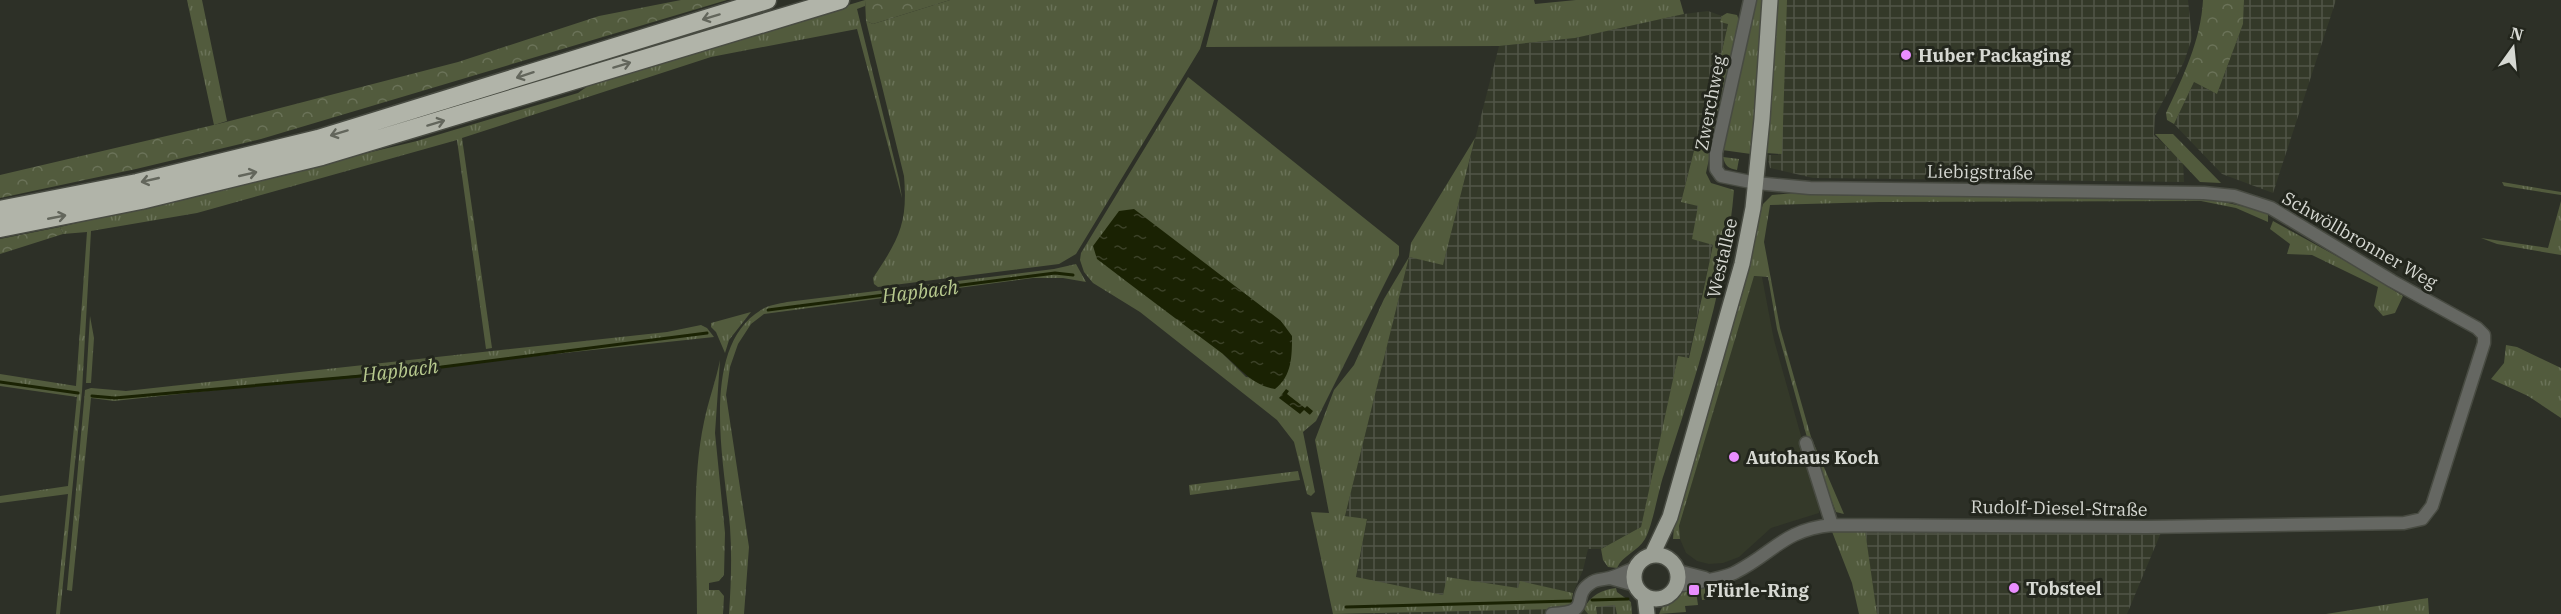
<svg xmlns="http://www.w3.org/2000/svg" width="2561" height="614" viewBox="0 0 2561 614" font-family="'IBM Plex Serif',serif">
	<defs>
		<pattern id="industrial-grid" width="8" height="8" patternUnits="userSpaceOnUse" patternTransform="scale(1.5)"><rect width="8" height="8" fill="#343929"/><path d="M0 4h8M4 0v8" fill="none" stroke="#515547"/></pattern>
		<pattern id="grass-tufts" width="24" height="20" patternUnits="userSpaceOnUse" patternTransform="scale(1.5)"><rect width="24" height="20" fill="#525b3d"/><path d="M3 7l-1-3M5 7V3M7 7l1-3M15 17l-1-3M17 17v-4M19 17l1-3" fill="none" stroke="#6a7258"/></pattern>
		<pattern id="forest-crowns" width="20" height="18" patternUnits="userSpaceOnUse" patternTransform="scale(1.5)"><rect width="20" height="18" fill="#525b3d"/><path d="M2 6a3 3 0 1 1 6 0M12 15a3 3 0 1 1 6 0" fill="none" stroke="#6a7258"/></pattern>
		<pattern id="water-ripples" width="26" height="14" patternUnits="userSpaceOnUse" patternTransform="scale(1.5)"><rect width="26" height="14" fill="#1a2203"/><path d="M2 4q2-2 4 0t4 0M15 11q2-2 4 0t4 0" fill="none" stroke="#3b4127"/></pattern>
	</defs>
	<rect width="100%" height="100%" fill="#2d3027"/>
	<path fill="#343929" d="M1753,276L1762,277L1774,340L1820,503L1819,513L1771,528L1739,557L1723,563L1709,564L1697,561L1686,553L1680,539L1679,526Z"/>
	<path fill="url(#industrial-grid)" d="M1784,0H2188L2192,38L2184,62L2155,116L2154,135L2183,162L2184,182L1813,178L1770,168L1767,155H1778Z
		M2244,0H2336L2273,193L2222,174L2174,124L2194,82L2217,94L2243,24Z
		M1708,11L1722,16L1721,22L1728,23L1713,92L1709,91L1681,201L1699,206L1713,244L1688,359L1678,357L1641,527L1601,549H1588L1583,570L1573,593L1520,582L1518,589L1448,577L1443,595L1356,578L1367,520L1345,516L1409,257L1443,264L1499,46L1575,38L1684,14Z
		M1865,530H2162L2127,614H1877Z
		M1631,602L1630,614H1364L1585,604Z"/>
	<path fill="url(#grass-tufts)" fill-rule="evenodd" d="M187,0H202L227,121L214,125Z
		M865,0V6L857,9L899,179L902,198L857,29L711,57L462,138L492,348L486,349L457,140L197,213L91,231L82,391L60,614H56L68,494L0,503V496L68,486L77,397L0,386V374L76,386L87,232L63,234L60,227L417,141L578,93L595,81Z
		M950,0H1214L1200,49L1076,254L1059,264L878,287L874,284L873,278C899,239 908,224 904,176L866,21L873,24Z
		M1218,0H1534L1535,4L1576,0H1680L1684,14L1575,38L1499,46L1206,47Z
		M1753,0H1765L1751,154L1722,150Z
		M1775,0H1787L1782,154L1766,153Z
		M1727,13L1737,15L1739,20L1706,173L1711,183L1734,190C1726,287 1694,382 1664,474C1658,491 1653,525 1645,539C1638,551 1622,556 1617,568L1608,567L1603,560L1601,549L1641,527L1678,356L1689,358L1713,245L1692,239L1698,206L1681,202L1709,91H1713L1728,24L1720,22L1722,16Z
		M1188,77L1399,246V255L1316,421L1303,432L1315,492L1311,496L1307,494L1294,442L1277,420L1140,312L1093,283L1084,272L1080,260L1081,253ZM1223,354L1285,381L1246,377Z
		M2155,134H2173L2221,183L2200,182Z
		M1475,138L1443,265L1409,257L1345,516L1367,519L1356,577L1443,595L1447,577L1518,588L1520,581L1573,593L1571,604L1563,609L1333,614L1311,512L1329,513L1315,440L1334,390L1354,365L1384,299L1409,257L1411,243Z
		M1723,157L1739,159L1737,170C1728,168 1725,166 1723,157Z
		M2502,182L2561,192V195L2504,186Z
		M1805,192L2201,197L2268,212V222L2236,208L2201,201L1879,202L1770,205L1764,242L1780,328L1811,437L1844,514L1836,512L1808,441L1777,329L1768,277L1754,276L1679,526L1680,539H1673L1675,514L1763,204L1772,195Z
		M2561,201V255L2497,244L2481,238L2548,248Z
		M2273,221L2351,264L2403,296L2395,313L2383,316L2374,306L2378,287L2312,255L2287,254L2290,244L2270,229Z
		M1076,264L1086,282L1063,278H1033L764,314L751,324L738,344L730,367L726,395L749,547L744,614H729C731,585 732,556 730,527C725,467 698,348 761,310C769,305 778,304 787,302L1054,269Z
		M751,312L729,340L725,353L716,332L711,327V323Z
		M90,316L94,338L91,383H86Z
		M701,325L707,328L714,337L114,401L91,398L72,591L67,590L85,390L91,388L126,391L667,332Z
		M2506,345L2517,347L2561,368V418L2528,396L2491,379L2504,363Z
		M720,360L715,433L725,533L724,575L719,581L709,583V590H719L724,596L723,614H697C697,552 691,483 704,422C708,401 716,381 720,360Z
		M1298,471L1300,480L1190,495L1189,485Z
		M1831,529L1865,530L1877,614H1859L1852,583Z
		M1722,583L1728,585L1735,594L1726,596L1723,590L1715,588L1709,594V599L1702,600L1700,586Z
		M1689,587L1690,592L1696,591L1698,605L1685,606L1686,612L1659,614L1664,603Z
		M1616,588L1617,592L1631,602L1632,614H1617L1615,605L1596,607L1597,614H1588L1584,609C1589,596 1603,589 1616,588Z
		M2428,598L2429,614H2326Z"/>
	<path fill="url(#forest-crowns)" d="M681,0H727L261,139L136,169L0,198V175L222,123L458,62L599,16Z
		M865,0H950L873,24L866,21Z
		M2203,0H2244L2243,24L2217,94L2194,82L2174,124L2167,120L2166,113C2183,77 2201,40 2203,0Z
		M60,227L63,234L0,254V239Z"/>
	<path fill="url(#water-ripples)" d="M1134,209L1281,321L1292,336C1292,356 1292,376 1275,389C1250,385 1238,365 1219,351C1178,320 1137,290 1097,259L1093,246L1119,211Z
		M1286,389L1289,391L1287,394L1305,408L1307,406L1313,411L1310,415L1304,410L1300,414L1279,398Z"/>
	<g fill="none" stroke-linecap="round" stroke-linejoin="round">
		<path stroke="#1a2203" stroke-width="3" d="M768,310L1055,273L1073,275
			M0,382L78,393
			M92,396L115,398L395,373L707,333
			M1592,600L1628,599
			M1346,607L1572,601"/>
		<defs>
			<path id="minor" d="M1806,443L1832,525
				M1678,571L1705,578
				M1610,578L1635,585
				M1677,586C1692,583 1724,579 1736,572C1775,552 1783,530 1832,525L2147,527L2404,523L2422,519L2432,506L2484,343V335L2477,328L2392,281L2271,208L2234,196L2204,193L1810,188L1756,183L1721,176L1716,169V153L1750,0
				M1552,614C1595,612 1569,597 1591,583C1596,579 1603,580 1609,578C1618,576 1627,571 1635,568"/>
			<path id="major" d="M1634 577a22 22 0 1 1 44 0a22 22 0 1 1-44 0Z
				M1652,555L1670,517L1742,264L1753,208L1762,119L1770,0
				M1645,597L1647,614"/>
			<path id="highway" d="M0,210L137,183L318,139L767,0
				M0,228L141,200L322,156L840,0"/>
		</defs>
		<use href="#minor" stroke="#484b42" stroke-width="15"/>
		<use href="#major" stroke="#484b42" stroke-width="18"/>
		<use href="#highway" stroke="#484b42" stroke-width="21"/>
		<use href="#minor" stroke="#656762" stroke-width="12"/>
		<use href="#major" stroke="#9b9f95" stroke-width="15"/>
		<use href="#highway" stroke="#b1b4a9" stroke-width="18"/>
	</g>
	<defs><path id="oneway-shaft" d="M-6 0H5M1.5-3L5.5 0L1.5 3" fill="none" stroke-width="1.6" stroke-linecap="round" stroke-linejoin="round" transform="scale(1.5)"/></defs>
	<g stroke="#63665c">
		<use href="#oneway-shaft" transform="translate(711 17) rotate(163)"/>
		<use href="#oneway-shaft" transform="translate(622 65) rotate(-17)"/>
		<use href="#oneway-shaft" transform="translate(525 75) rotate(162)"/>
		<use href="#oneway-shaft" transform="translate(436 123) rotate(-17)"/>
		<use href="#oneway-shaft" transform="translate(339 133) rotate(163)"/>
		<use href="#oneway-shaft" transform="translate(248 174) rotate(-13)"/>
		<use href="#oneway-shaft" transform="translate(150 180) rotate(167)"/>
		<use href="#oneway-shaft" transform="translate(57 217) rotate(-11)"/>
	</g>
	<g fill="#e98dfe" stroke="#23261d" stroke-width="2">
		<circle cx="1906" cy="55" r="6"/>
		<circle cx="1734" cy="457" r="6"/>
		<circle cx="2014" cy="588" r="6"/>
		<rect x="1688" y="584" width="12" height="12" rx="3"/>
	</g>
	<g text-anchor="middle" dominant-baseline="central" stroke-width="6" stroke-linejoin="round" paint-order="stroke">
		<g font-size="18" font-weight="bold" fill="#d6d8d2" stroke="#23261d" text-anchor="start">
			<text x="1918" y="55">Huber Packaging</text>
			<text x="1746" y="457">Autohaus Koch</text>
			<text x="2026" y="588">Tobsteel</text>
			<text x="1706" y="590">Flürle-Ring</text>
		</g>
		<g font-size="18" fill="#d6d8d2" stroke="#23261d">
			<text transform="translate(1710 103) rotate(-79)">Zwerchweg</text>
			<text transform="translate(1980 172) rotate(1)">Liebigstraße</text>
			<text transform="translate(2360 240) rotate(30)">Schwöllbronner Weg</text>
			<text transform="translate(1722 258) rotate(-77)">Westallee</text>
			<text transform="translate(2059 508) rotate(1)">Rudolf-Diesel-Straße</text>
		</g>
		<g font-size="20" font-style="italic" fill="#b7c98e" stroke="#23261d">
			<text transform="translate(920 291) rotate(-7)">Hapbach</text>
			<text transform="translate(400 370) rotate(-7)">Hapbach</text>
		</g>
	</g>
	<g transform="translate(2513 48) rotate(15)" stroke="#23261d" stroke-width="4.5" paint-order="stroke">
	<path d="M0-4.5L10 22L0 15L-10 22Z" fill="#d6d8d2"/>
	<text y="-9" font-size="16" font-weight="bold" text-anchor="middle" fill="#d6d8d2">N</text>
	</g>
</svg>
